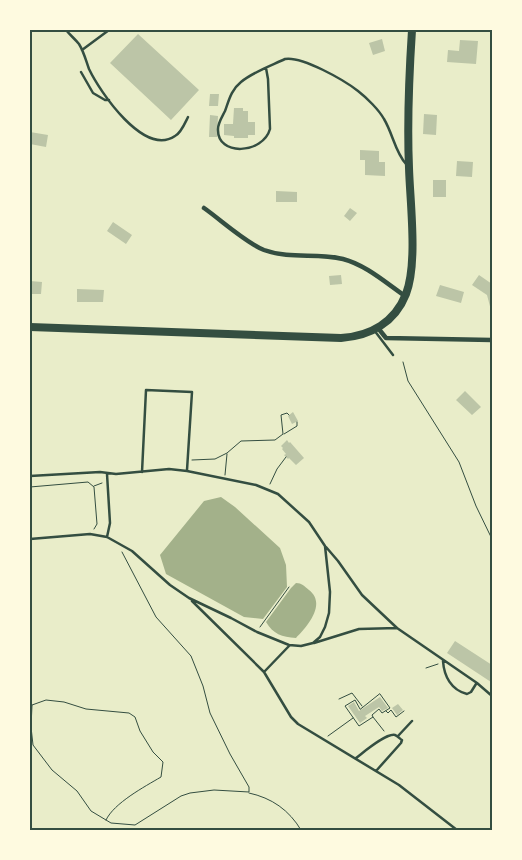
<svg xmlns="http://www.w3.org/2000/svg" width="522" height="860" viewBox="0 0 522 860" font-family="'Public Sans',sans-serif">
	<rect width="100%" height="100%" fill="#e9edc9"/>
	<path fill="#a3b18a" d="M221,497L235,507L280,548L286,565L287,587L263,619L244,617L166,574L160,555L204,501Z
		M296,583C302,583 304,586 309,590C327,604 307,627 296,638C282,637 273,634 266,622L291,588Z"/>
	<path fill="#bcc5a7" d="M138,34L199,90L171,120L110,63Z
		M382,39L385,51L373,55L369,43Z
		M460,40L478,41L476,64L447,62L448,50L459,51Z
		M210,94H219L218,106H209Z
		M234,108H243V111H248V122H255V135H248V138H234V136L224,135V124H233Z
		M424,114L437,115L436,135L423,134Z
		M210,115L218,116L217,137H209Z
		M30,132L48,135L46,147L30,144Z
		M360,150L379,151V162H385V176L365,175V160H360Z
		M457,161L473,162L472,177L456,176Z
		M433,180H446V197H433Z
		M276,191L297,192V202H276Z
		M350,208L357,213L350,221L344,216Z
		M113,222L132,235L126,244L107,231Z
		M341,275L342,284L330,285L329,276Z
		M479,275L492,284V314L487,295L472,285Z
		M30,281L42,282L41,294H30Z
		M440,285L464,292L461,303L436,296Z
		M77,289L104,290L103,302H77Z
		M465,391L481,407L472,415L456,400Z
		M293,412L298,421L292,424L288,416Z
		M287,440L289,443L290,442L304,458L296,465L289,458L288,459L284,455L286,454L282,449L283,448L281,446Z
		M455,641L492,665L491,682L447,653Z
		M380,697L388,708L382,711L379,707L365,716L367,718L360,723L348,706L354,702L359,711Z
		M398,704L403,710L397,715L392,708Z"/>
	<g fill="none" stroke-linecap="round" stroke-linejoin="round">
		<path stroke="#344e41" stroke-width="1" d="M403,362L408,381L459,462L476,506L492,539
			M284,434L297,426V422
			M192,460L215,459L227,453L241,441L275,440L283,434L281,415L287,413L289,415
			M225,475L227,454
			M270,484L277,469L286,457
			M94,486L102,483
			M30,487L88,482L94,487L97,524L94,529
			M260,627L289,587
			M426,668L438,664
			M380,694L390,708L382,713L379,709L372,715L373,717L359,726L345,706L355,700L360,709Z
			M339,699L352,693L362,706
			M386,711L388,713L391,710L396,717L404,711
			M373,717L384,731
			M328,736L353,718
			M249,793C272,798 289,810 301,830
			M106,820C114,803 144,787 161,777L163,762L153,752L140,731L135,717L129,713L86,709L64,702L46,700L32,705L31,727L33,745L52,770L77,791L91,811L111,823L135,825L181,796L190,793L214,790L249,792V787L230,754L210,713L203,686L191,656L156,617L122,552"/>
		<path stroke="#344e41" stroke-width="2.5" d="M66,30C70,35 75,39 79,44C84,52 86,61 89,69C100,92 144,157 175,136C181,133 185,123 188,117
			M82,50L109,30
			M266,68L268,79L270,129C263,154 217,157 218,129C218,123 222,117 225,111C229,100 231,90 241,82C253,72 270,66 285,59C302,56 344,80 358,91C367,98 379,110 384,119C393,134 395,152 406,164
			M81,72L93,93L105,100H109
			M374,330L393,355
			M142,472L146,390L192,392L187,470
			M30,476L100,472L116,474L169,469L187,471L256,485L278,494L309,522L325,546L330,592L329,613L325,627L320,637L313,643L301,646L289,645L257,632L231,618L189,598L170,585L132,551L107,537L90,534L30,539
			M107,537L110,523L107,474
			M326,547L338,561L362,595L397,628L477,683L492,696
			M192,601L264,672L291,717L298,724L399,785L457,830
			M314,643L359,629L397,628
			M443,661C444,676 451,690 467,694L471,692L476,684
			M264,672L289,646
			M398,736L412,721
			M356,758C364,752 386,733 395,735C398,736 400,739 402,740L401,743L376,771"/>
		<path stroke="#344e41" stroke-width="4.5" d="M204,208C221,220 246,243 264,250C292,260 316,252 343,259C366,265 386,283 405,296
			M378,328L386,338L492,340"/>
		<path stroke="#344e41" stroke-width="8" d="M30,327L341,338C371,336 395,322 406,294C418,263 410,202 409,168C407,122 409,76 412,30"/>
	</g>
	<rect width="522" height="860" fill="none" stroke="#fefae0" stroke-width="62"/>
	<rect x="31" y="31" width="460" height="798" fill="none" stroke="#344e41" stroke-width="2"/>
</svg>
